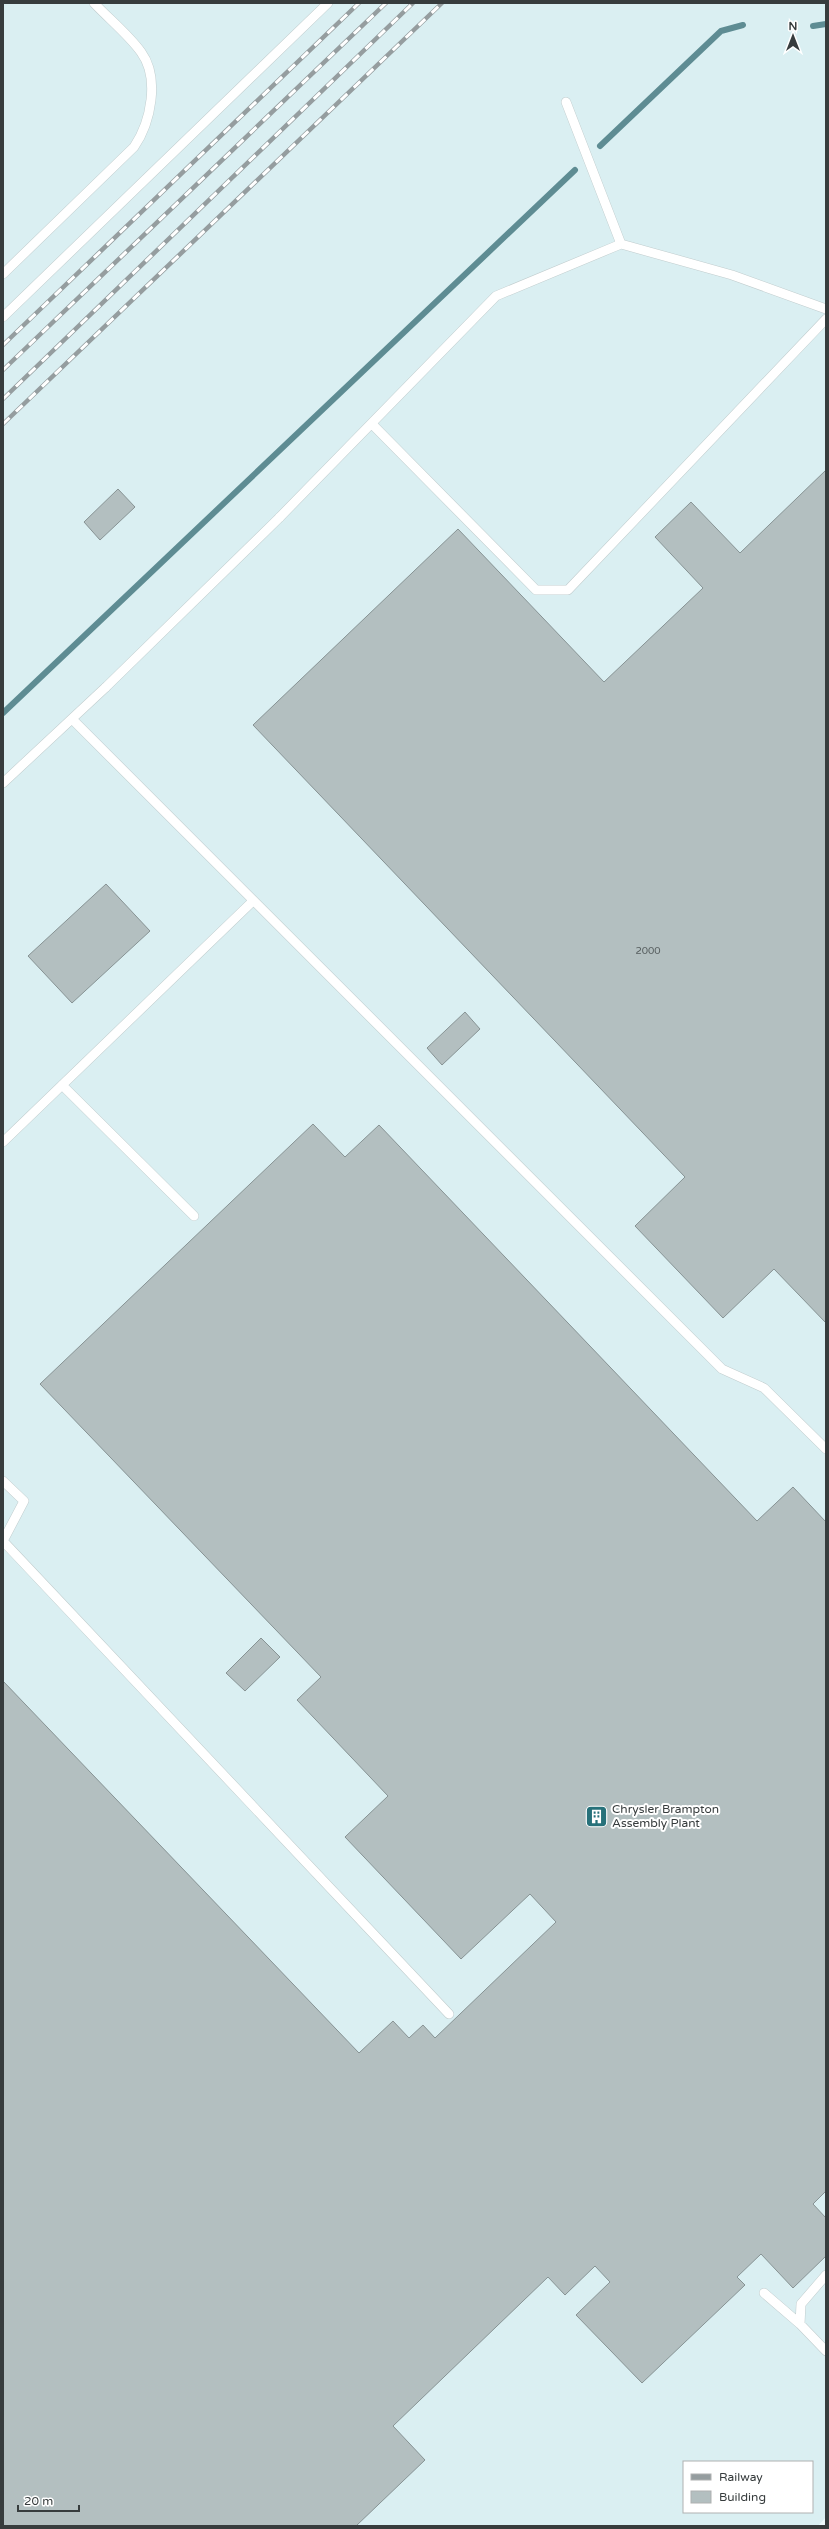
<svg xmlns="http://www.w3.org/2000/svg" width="829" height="2529" viewBox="0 0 829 2529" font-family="'Varela Round',sans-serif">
	<rect width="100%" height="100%" fill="#eefafc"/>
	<path fill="#daeff2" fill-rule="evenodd" d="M3,3H826V2517L818,2526H3ZM684,2462H812V2512H684Z"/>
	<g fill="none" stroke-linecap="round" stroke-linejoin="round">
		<path stroke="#5e8c93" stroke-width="6" d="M813,26L826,24
			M600,146L721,31L743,25
			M3,713L575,170"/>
	</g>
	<path fill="#b3bfc0" stroke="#879394" d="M826,470V1323L774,1269L723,1318L635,1226L685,1177L253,725L458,529L604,682L703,588L655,537L691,502L740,553Z
		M118,489L135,507L100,540L84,522Z
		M106,884L150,931L72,1003L28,956Z
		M465,1012L480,1029L442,1065L427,1048Z
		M313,1124L345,1157L379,1125L757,1521L793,1487L826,1522V2191L813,2204L826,2218V2256L793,2288L761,2254L737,2277L745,2285L642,2383L576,2315L610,2282L595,2266L565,2295L548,2277L393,2426L425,2460L356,2526H3V1681L359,2053L393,2021L409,2038L423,2025L435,2038L556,1922L530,1894L461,1959L345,1837L388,1796L297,1700L321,1677L40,1384Z
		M261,1638L280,1657L245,1691L226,1673Z"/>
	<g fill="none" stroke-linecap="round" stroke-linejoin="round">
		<defs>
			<path id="service" d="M566,102L621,244
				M3,274L134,147C151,122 160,78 141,52C128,34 109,19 94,3
				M3,317L328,3
				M372,424L536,590H568L826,319
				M279,518L496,296L621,244L732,275L826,309
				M72,719L722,1369L764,1388L826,1449
				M3,783L106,687
				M62,1085L194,1216
				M3,1142L253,901
				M3,1481L24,1501L3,1541
				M3,1541L449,2014
				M826,2275L801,2304L800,2324L826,2351
				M764,2293L800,2324"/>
		</defs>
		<use href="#service" stroke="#c1cdce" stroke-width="10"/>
		<use href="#service" stroke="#fff" stroke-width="9"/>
		<defs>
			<path id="rail" d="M3,345L359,3
				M3,370L386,3
				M3,399L413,3
				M3,424L442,3"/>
		</defs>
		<use href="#rail" stroke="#959d9f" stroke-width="4.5"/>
		<use href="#rail" stroke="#fff" stroke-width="3" stroke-dasharray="9" stroke-linecap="butt"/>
		<defs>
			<path id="service-bridge" d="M106,687L279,518"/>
		</defs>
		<use href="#service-bridge" stroke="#c1cdce" stroke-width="10" stroke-linecap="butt"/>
		<use href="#service-bridge" stroke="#fff" stroke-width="9"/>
	</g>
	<defs>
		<symbol id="building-square" viewBox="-11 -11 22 22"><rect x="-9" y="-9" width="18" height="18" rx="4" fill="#27717a" stroke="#fff"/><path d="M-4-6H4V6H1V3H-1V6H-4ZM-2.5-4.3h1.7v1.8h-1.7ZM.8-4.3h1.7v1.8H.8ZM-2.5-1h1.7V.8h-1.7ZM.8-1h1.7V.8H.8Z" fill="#fff"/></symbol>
	</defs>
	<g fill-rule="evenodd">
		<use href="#building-square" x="584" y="1804" width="25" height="25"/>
	</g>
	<g text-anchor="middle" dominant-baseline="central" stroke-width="4" stroke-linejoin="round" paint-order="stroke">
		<g font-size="10" fill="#565d5e">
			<text x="648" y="951">2000</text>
		</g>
		<g font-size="12" fill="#373c3d" stroke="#fff" text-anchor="start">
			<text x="612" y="1809">Chrysler Brampton<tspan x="612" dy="14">Assembly Plant</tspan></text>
		</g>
	</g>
	<rect width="829" height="2529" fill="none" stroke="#373c3d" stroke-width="8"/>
	<rect x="683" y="2461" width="130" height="52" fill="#ffffff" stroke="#afb1b1"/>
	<rect x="691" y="2474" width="20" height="6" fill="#959d9f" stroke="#afb1b1"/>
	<text x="719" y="2481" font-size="12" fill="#373c3d">Railway</text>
	<rect x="691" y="2491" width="20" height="12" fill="#b3bfc0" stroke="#afb1b1"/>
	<text x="719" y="2501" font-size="12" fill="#373c3d">Building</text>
	<g transform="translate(793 36)" stroke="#ffffff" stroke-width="3" paint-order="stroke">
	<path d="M0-3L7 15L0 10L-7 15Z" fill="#373c3d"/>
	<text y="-6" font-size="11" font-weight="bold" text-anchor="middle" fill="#373c3d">N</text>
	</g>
	<path d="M18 2505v6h61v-6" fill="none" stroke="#373c3d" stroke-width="2"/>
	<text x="24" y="2505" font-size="12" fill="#373c3d" stroke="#ffffff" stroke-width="3" paint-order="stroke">20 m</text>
</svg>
